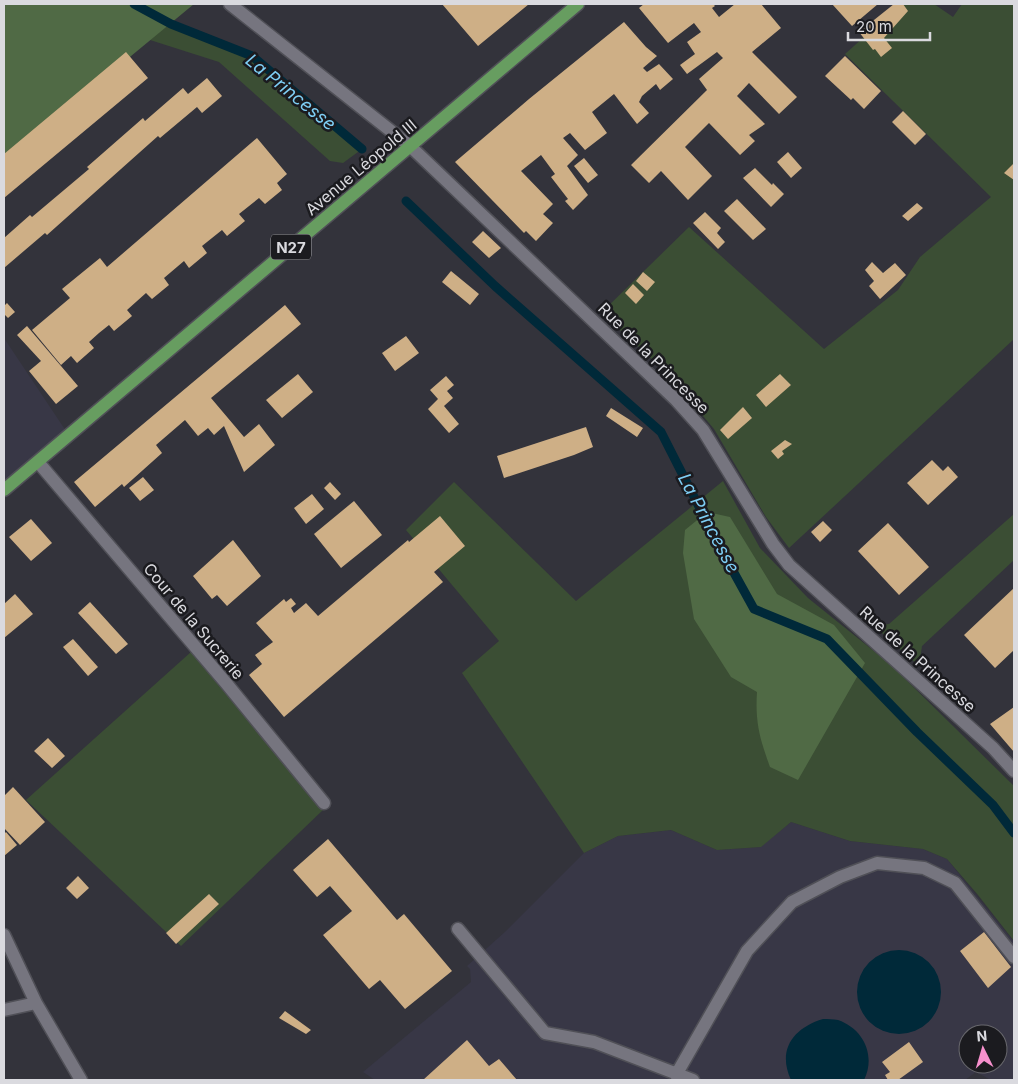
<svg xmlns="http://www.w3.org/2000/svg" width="1018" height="1084" viewBox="0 0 1018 1084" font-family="Inter,sans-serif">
	<rect width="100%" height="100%" fill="#33333b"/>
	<path fill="#383746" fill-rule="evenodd" d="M4,338L70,437L4,494Z
		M791,822L850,841L923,849L947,859L1014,942V1080H991L976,1072L965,1080H375L363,1072L471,982L470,969L467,966L506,931L584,853L618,836L671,830L717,850L760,847ZM968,1034H998V1064H968Z"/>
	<path fill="#3b4e34" d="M4,4H134L171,24L252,56L362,149L343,163L330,161L219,62L125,32Z
		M901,4H934L953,17L962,4H1014V339L789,548L766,517L714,429L665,371L601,313L689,227L824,349L898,290L920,257L991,197L845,54Z
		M723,481L760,548L808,598L890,664L1014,786V941L978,895L947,859L923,849L850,841L791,822L761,847L717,850L671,830L618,836L584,853L462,673L499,641L406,530L454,482L576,601Z
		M1014,514V560L922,646L919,666L874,626L889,624Z
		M191,652L324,809L181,946L26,800Z"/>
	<path fill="#506a45" d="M4,4H194L4,161Z
		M707,512L730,517L777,594L834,625L865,663L798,780L770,767C760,739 755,723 757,692L731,677L694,619L683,553L685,530Z"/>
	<path fill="#002939" d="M857 992a42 42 0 1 1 84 0a42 42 0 1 1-84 0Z
		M823,1019C828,1019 833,1019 838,1020C864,1029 876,1056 864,1080H791C777,1050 793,1028 823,1019Z"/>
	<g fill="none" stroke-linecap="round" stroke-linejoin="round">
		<path stroke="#002939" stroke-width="9" d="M134,4L171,24L252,56L362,149
			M406,201L495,286L661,432L717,542L754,609L827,639L917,732L993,805L1014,833"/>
	</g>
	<path fill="#ceaf86" d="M442,4H529L478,46Z
		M644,4H713L715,6L712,8L719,17L735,4H761L781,28L752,52L797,97L779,114L749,83L737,96L765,124L749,135L755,141L740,155L709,123L685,147L712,176L688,200L661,171L649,183L631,165L707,90L699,79L723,58L717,52L687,74L680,65L695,54L687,42L701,32L694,23L668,43L639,8Z
		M832,4H878L852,26Z
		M894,4H903L908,11L884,38L892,48L881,57L875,49L873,50L859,32Z
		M624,22L646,47L657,56L643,68L647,72L659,64L673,79L660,90L656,84L642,96L639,102L649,113L637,124L614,94L592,112L607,133L585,150L570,133L563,138L578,155L567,166L588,195L573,210L565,201L568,199L551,177L555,174L541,155L521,171L553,204L543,214L553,223L536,241L526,231L524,233L455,162L529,99Z
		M126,52L148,78L4,198V154Z
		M845,56L881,91L864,109L853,98L851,100L825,76Z
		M207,78L222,96L202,113L197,107L160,138L158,136L47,235L45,233L4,268V238L30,215L32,217L89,169L87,167L143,118L145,121L183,88L188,94Z
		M903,111L926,134L915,145L892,122Z
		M257,138L287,174L277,183L282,190L265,204L259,198L239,214L245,221L227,236L222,230L202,246L207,253L189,268L184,261L164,278L169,285L152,299L146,293L127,310L132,316L114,331L109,325L99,333L89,342L94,348L77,363L71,356L61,365L32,330L70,298L62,289L100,258L107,267Z
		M788,152L802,168L791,178L777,162Z
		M584,158L598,175L588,183L574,166Z
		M1014,163V180L1004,173Z
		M755,168L772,185L773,183L784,194L771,207L743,178Z
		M737,199L766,229L753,240L724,211Z
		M917,203L923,208L908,221L902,216Z
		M705,212L721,228L717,233L725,242L718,249L693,223Z
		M483,231L501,248L489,258L472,242Z
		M872,262L883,273L895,263L906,275L880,299L869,286L874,281L865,270Z
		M451,271L479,294L470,305L442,282Z
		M643,272L655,282L647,291L636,281Z
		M633,284L644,295L636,304L625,293Z
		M7,303L15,312L8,318L4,314V306Z
		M285,305L301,324L211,398L244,437L259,424L275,445L244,472L224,426L214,435L208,428L198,436L185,420L156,445L162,453L124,487L122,484L95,507L74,482Z
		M27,326L78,386L56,404L29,371L41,361L17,335Z
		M406,336L419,353L395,371L382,353Z
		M298,374L313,392L282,418L266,400Z
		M780,374L791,385L766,407L756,395Z
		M446,376L454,385L447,391L453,398L444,406L459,424L449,433L428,409L438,399L430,390Z
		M743,407L752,418L728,439L720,430Z
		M611,408L643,428L637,437L606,416Z
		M586,427L593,447L574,455L504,478L497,456Z
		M785,440L792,444L782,451L784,454L778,459L771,451Z
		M932,460L943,471L948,466L958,477L928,505L907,483Z
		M143,477L154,490L140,501L129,488Z
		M330,482L341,494L335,500L324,488Z
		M312,494L324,509L306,524L294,508Z
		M354,501L382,535L341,568L314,534Z
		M440,516L465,546L434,572L443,582L284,717L249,675L262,664L255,655L273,642L256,623L284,599L286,602L291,598L296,604L291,608L294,613L306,603L318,616L408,540L409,542Z
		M31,519L52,543L31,561L9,537Z
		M823,521L832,530L820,542L811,532Z
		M888,523L929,567L899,595L858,551Z
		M233,540L261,576L227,606L217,595L212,599L193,576Z
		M1014,588V650L995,668L964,635Z
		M15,594L33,614L4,638V604Z
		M90,602L128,644L116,654L78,613Z
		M73,639L98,667L88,676L63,647Z
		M1014,707V752L990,724Z
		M48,738L65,756L52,768L34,751Z
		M13,787L45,822L20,845L4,828V796Z
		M6,832L17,845L4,856V834Z
		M328,839L397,920L404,914L452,971L405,1009L380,980L369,989L323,935L352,911L330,886L317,897L293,870Z
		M78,876L89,888L77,899L66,888Z
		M209,894L219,904L176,944L166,933Z
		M984,932L1011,967L988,988L960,951Z
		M285,1011L311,1030L306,1034L279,1018Z
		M467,1040L489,1066L499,1059L517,1080H423Z
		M909,1042L923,1062L898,1080H888L885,1075L890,1072L882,1062Z"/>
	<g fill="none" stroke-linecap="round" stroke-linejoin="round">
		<defs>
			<path id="minor" d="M230,4L410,146L676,400L703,430L773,544L789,565L993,748L1014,771
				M38,462L226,683L324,803
				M458,929L545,1033L594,1042L693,1080
				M4,935L36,1003
				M4,1010L36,1003L81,1080
				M676,1075L747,951L792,902L840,877L877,863L924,868L955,883L1014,957"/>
			<path id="major" d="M4,490L578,4"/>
		</defs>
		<use href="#minor" stroke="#505057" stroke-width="15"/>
		<use href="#major" stroke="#505057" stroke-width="15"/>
		<use href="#minor" stroke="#76757f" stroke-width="12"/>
		<use href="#major" stroke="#679d60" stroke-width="12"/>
	</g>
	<g text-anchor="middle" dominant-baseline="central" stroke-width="5" stroke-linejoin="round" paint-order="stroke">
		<rect fill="#1b1b1f" stroke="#a1a1a5" stroke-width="1" x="271" y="234.5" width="40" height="25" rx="4"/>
		<g font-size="15" font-weight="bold" fill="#dadadf">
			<text x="291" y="247">N27</text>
		</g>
		<g font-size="16" fill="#dadadf" stroke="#1b1b1f">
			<text transform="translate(361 167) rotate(-40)">Avenue Léopold III</text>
			<text transform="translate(654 358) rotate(45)">Rue de la Princesse</text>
			<text transform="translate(194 621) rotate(50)">Cour de la Sucrerie</text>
			<text transform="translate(918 659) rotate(42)">Rue de la Princesse</text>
		</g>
		<g font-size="18" font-style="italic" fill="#7ecef5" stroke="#1b1b1f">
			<text transform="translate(291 92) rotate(39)">La Princesse</text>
			<text transform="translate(709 523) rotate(62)">La Princesse</text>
		</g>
	</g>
	<rect width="1018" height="1084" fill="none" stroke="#dadadf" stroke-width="10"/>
	<g transform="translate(983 1049) rotate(355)"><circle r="24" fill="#1b1b1f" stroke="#67676c"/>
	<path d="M0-4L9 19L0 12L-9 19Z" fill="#f790cd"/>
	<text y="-8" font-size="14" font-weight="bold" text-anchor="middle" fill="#dadadf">N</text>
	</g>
	<path d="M848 32v8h82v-8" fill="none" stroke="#dadadf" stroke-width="2.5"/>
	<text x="856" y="32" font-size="15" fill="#dadadf" stroke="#1b1b1f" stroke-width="4" paint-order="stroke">20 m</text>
</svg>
